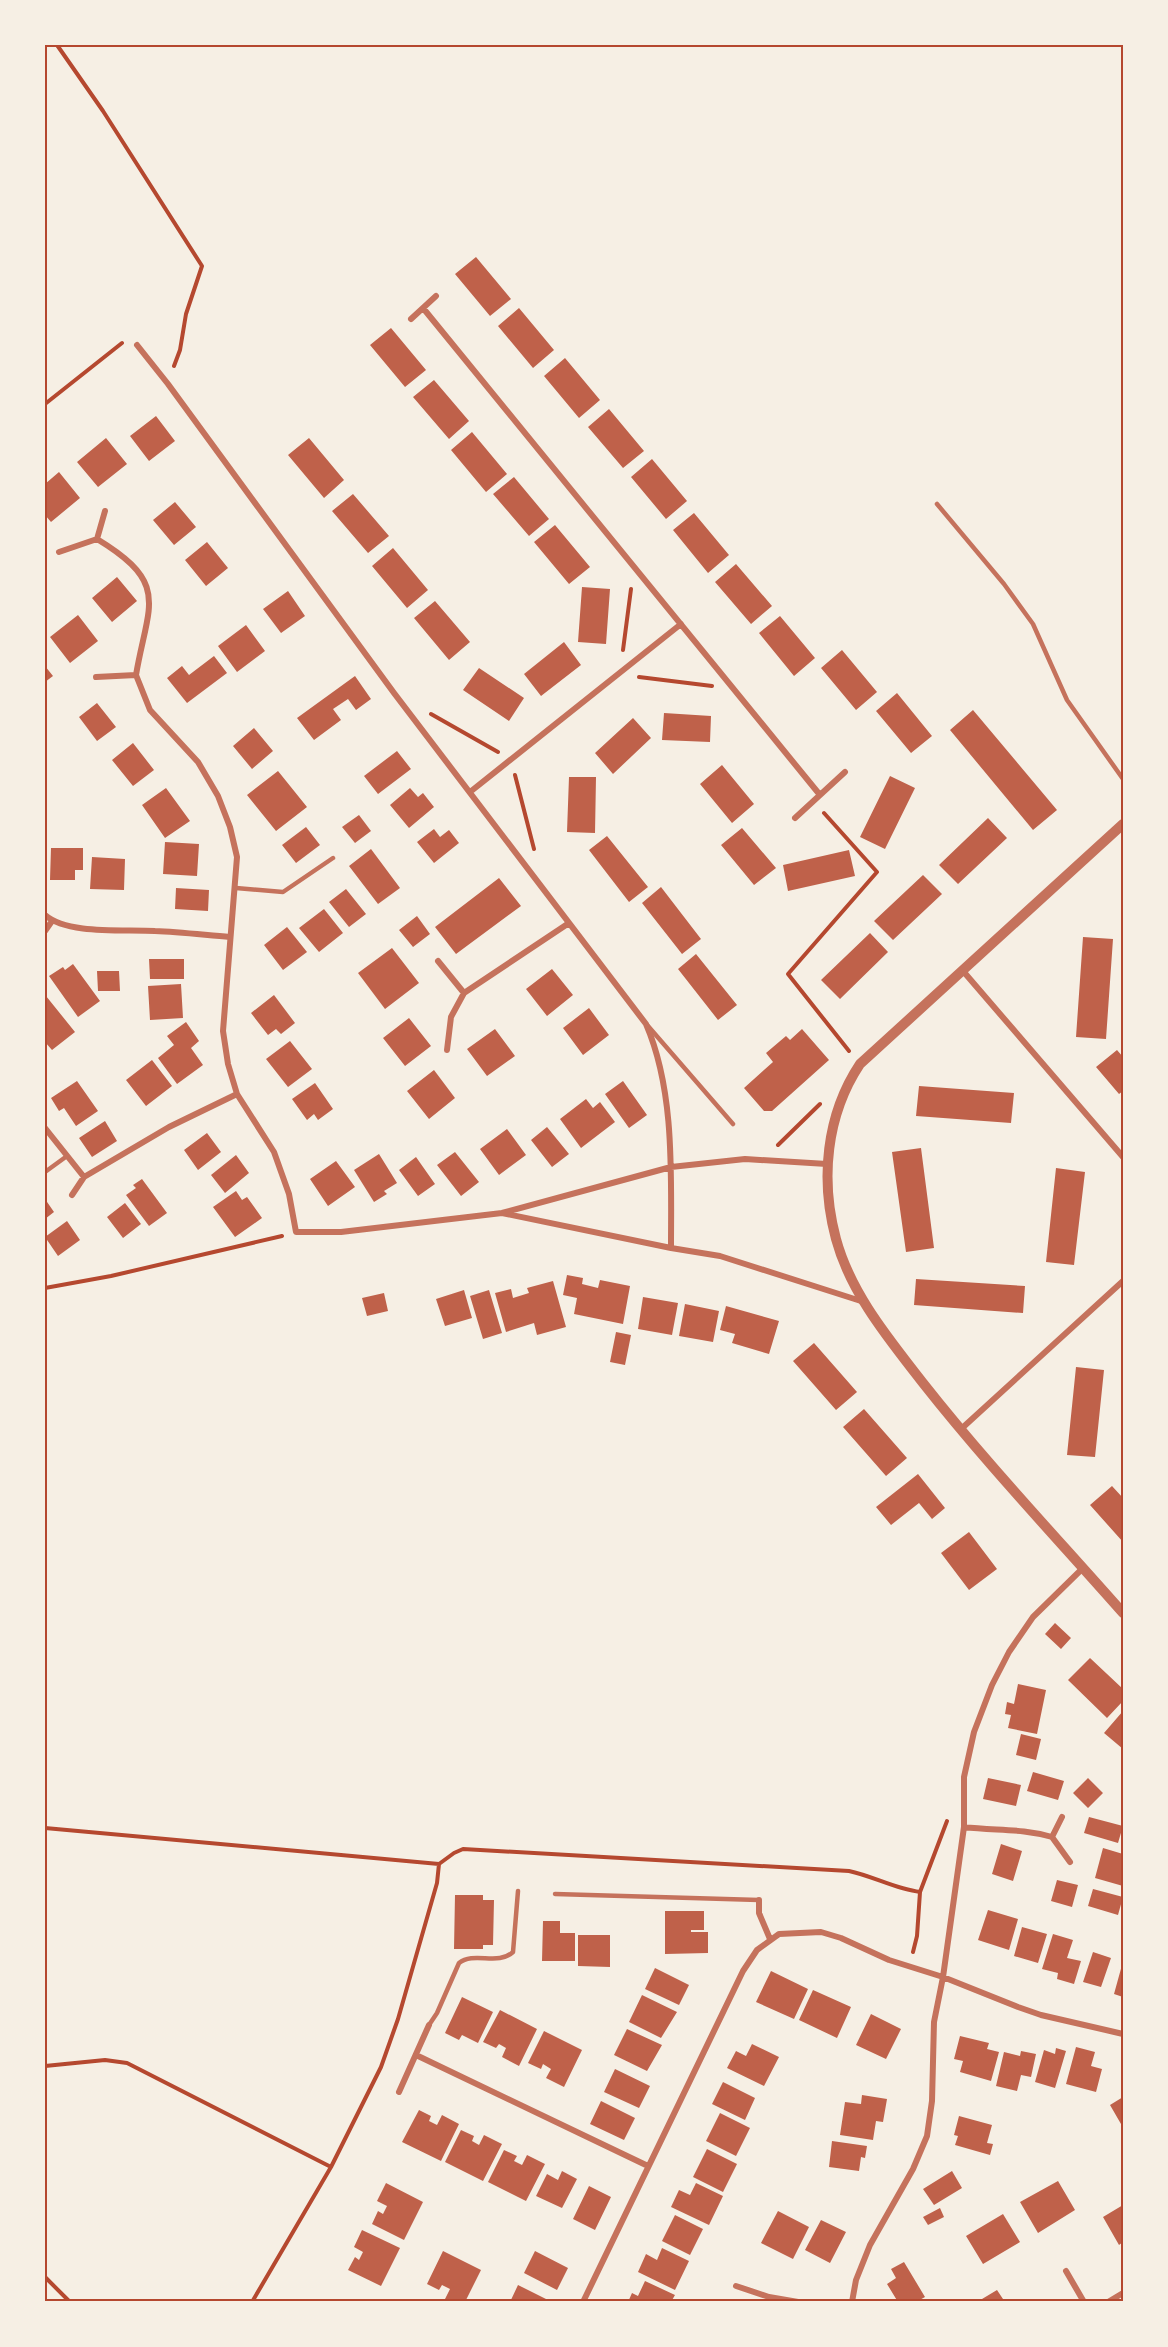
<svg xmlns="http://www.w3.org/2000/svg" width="1168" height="2347" viewBox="0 0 1168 2347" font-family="Rubik,sans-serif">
	<rect width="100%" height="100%" fill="#f6efe4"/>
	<path fill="#bf614a" d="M476,257L511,299L490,316L455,274Z
		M519,308L554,350L533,368L498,326Z
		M391,328L426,370L405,387L370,345Z
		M565,358L600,400L579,418L544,376Z
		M434,380L469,421L449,439L413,397Z
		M609,409L644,451L623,468L588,427Z
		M156,416L175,441L149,461L130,436Z
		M472,432L507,474L486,492L451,450Z
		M106,438L127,464L98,487L77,462Z
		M309,438L344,480L324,498L288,455Z
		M652,459L687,501L666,519L631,477Z
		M59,472L80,498L51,522L45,515V484Z
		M514,477L549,519L529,536L493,494Z
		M353,494L389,536L368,553L332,511Z
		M175,502L196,527L174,545L153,520Z
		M694,513L729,555L708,573L673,530Z
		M555,525L590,567L569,584L534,542Z
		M207,542L228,568L206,586L185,560Z
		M393,548L428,590L407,608L372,566Z
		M736,564L772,606L751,624L715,582Z
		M117,577L137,601L112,622L92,598Z
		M582,587L610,589L606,644L578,642Z
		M288,591L305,616L281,633L263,609Z
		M435,601L470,642L449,660L414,618Z
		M78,615L98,641L70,663L50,637Z
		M780,616L815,658L794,676L759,633Z
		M246,625L265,651L237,672L218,646Z
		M564,642L581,665L541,696L524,674Z
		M842,650L877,692L856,710L821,668Z
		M214,656L227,673L187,703L167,678L182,666L189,675Z
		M45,666L53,676L45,682Z
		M479,668L524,698L509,721L463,690Z
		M355,676L371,699L356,710L348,699L333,709L341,720L314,740L297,718Z
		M897,693L932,736L911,753L876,711Z
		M97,703L116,727L97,741L79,717Z
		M973,710L1057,810L1033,830L950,730Z
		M664,713L711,716L710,742L662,740Z
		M633,718L651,738L613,774L595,753Z
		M254,728L273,751L252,769L233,746Z
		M133,743L154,770L133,786L112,760Z
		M397,751L411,769L378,794L364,776Z
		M722,765L754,804L732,823L700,784Z
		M278,771L307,807L276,831L247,795Z
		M890,776L915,788L885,849L860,837Z
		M569,777H596L595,833L567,832Z
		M166,788L190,821L165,838L142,805Z
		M410,788L418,797L423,793L434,807L409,828L390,805Z
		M359,815L371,831L355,843L342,827Z
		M988,818L1007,838L958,884L939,865Z
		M306,827L320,845L296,863L282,845Z
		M742,828L776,868L754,885L721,845Z
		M434,829L440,837L449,830L459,843L434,863L417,842Z
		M607,836L648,887L629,902L589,850Z
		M165,842L199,844L197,876L163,874Z
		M51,848H83V870H75V880H50Z
		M371,849L400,888L378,904L349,866Z
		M849,850L855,876L788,891L783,865Z
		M92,857L125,859L124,890L90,889Z
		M923,875L942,894L893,940L874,921Z
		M499,878L521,906L456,954L435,927Z
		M661,887L701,939L682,954L642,903Z
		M176,888L209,890L208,911L175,909Z
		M346,889L366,914L349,927L329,902Z
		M324,909L343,933L319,952L299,928Z
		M417,916L430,934L413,947L399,930Z
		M287,927L307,952L283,970L264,945Z
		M870,933L888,952L840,999L821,980Z
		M1083,937L1113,939L1106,1039L1076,1037Z
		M392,948L419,983L385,1009L358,973Z
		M696,954L737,1005L718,1020L678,969Z
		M149,959H184V979H150Z
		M73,964L100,1001L78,1017L49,976L63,967L65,970Z
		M552,969L573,995L547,1016L526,989Z
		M97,971H119L120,991H98Z
		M181,984L183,1018L150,1020L148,986Z
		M274,995L295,1023L281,1034L276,1029L268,1035L251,1013Z
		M46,996L75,1032L52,1050L45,1042Z
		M589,1008L609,1035L583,1055L563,1028Z
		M409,1018L431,1046L405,1066L383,1038Z
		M186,1022L199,1041L191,1048L203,1065L177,1084L158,1058L174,1045L167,1036Z
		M495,1029L515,1056L487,1076L467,1049Z
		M802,1029L829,1060L772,1111H764L744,1088L773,1062L766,1053L786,1036L790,1040Z
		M290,1041L312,1069L288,1087L266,1059Z
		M1117,1050L1123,1057V1091L1119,1094L1096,1067Z
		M152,1060L172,1086L146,1106L126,1080Z
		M434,1070L455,1098L429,1119L407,1091Z
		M77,1081L98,1111L76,1126L64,1108L59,1111L51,1098Z
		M623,1081L647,1115L629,1128L605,1094Z
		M315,1083L333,1109L318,1120L314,1114L307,1120L292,1099Z
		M919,1086L1014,1093L1011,1123L916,1116Z
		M586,1099L593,1108L600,1102L615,1122L581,1148L560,1119Z
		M105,1121L117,1141L92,1157L79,1138Z
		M547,1127L569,1154L552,1167L531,1140Z
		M507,1129L526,1155L499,1175L480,1149Z
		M207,1133L221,1152L198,1170L184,1150Z
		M921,1148L934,1248L906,1252L892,1152Z
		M455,1152L479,1182L461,1196L437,1165Z
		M379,1154L397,1183L384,1191L387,1194L374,1202L354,1170Z
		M236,1155L249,1173L225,1193L211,1175Z
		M416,1157L435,1184L418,1196L399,1170Z
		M336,1161L355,1187L328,1206L310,1179Z
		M1056,1168L1085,1172L1074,1265L1046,1262Z
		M142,1179L167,1213L149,1226L126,1195L136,1188L133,1185Z
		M236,1191L242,1200L247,1197L262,1218L235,1237L213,1207Z
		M45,1199L54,1212L45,1219Z
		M125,1203L141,1224L123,1238L107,1217Z
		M67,1221L80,1240L58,1256L45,1237Z
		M567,1275L583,1278L582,1284L598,1288L600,1280L630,1286L623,1324L574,1314L577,1298L563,1295Z
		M916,1279L1025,1286L1023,1313L914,1305Z
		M553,1281L566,1327L537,1335L534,1323L506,1332L495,1293L511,1289L513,1298L529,1293L527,1288Z
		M464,1290L472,1318L445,1326L436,1299Z
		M489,1290L502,1333L483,1339L470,1296Z
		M384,1293L388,1311L367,1316L362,1298Z
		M643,1297L678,1303L672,1335L638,1329Z
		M685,1304L719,1311L713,1342L679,1336Z
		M726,1306L779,1321L769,1354L732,1343L735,1334L720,1330Z
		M616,1332L631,1335L625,1365L610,1362Z
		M814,1343L857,1392L836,1410L793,1361Z
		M1076,1367L1104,1370L1095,1457L1067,1455Z
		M864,1409L907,1458L886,1476L843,1427Z
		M918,1474L945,1508L932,1519L919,1503L891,1525L876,1507Z
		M1112,1486L1123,1498V1542L1090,1505Z
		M969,1532L997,1569L969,1590L941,1553Z
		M1055,1623L1071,1638L1061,1649L1045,1634Z
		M1090,1658L1123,1689V1701L1107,1718L1068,1680Z
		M1018,1684L1046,1690L1037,1734L1008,1728L1011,1715L1005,1714L1007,1702L1014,1704Z
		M1123,1711V1749L1104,1733Z
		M1021,1734L1041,1739L1036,1760L1016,1755Z
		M1033,1772L1064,1781L1058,1800L1027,1791Z
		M988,1778L1021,1785L1016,1806L983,1799Z
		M1088,1778L1103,1793L1088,1808L1073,1793Z
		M1089,1817L1123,1826L1118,1843L1084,1833Z
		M1001,1844L1022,1851L1013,1881L992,1874Z
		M1103,1848L1123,1854V1886L1095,1878Z
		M1057,1880L1078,1885L1072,1907L1051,1901Z
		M1093,1889L1123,1897L1118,1915L1088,1906Z
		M455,1895H483V1900H494L493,1945H483V1949H454Z
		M988,1910L1018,1919L1009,1950L978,1940Z
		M665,1911H704V1930H691V1932H708V1953L665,1954Z
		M543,1921H560V1933H575V1961H542Z
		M1022,1927L1047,1934L1038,1963L1014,1956Z
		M1053,1934L1073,1940L1067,1958L1081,1961L1074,1984L1057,1979L1058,1973L1042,1969Z
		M578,1935H610V1967L578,1966Z
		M1093,1952L1111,1958L1101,1987L1083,1982Z
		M1122,1965H1123V1997L1114,1994Z
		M655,1968L689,1985L679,2005L645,1989Z
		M771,1971L808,1989L794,2019L756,2002Z
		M813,1990L851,2007L837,2038L799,2020Z
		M642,1995L677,2012L661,2038L629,2022Z
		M462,1997L493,2012L478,2043L462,2035L459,2040L445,2033Z
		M500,2010L537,2029L519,2066L502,2057L506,2048L499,2044L496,2048L483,2042Z
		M871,2014L901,2029L886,2059L856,2045Z
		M627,2029L662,2045L647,2071L614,2055Z
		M544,2031L582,2050L564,2087L546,2078L551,2069L543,2064L541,2069L528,2063Z
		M960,2036L989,2043L987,2049L999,2052L991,2081L960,2072L963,2061L954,2059Z
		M752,2044L779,2057L764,2086L727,2068L736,2051L746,2056Z
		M1076,2047L1095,2052L1091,2066L1102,2069L1096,2092L1066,2084Z
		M1056,2048L1066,2051L1055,2088L1035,2082L1044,2050L1055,2054Z
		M1021,2051L1036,2054L1031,2077L1021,2075L1017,2091L996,2086L1004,2052L1020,2056Z
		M615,2069L650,2086L639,2108L604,2092Z
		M723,2082L755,2098L745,2120L712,2104Z
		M862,2095L887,2099L883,2122L876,2121L873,2140L840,2135L845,2102L861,2104Z
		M1123,2097V2123L1121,2124L1110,2105Z
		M601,2101L635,2118L624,2140L590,2124Z
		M419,2110L431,2116L429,2121L437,2125L442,2115L459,2124L441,2161L402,2142Z
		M720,2113L750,2128L736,2156L706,2141Z
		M959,2116L992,2125L987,2143L993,2144L990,2155L955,2145L958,2136L954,2135Z
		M461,2130L474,2136L472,2141L479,2145L484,2135L502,2144L483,2181L445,2162Z
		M832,2141L867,2146L865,2158L861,2157L859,2171L829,2167Z
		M707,2149L737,2164L723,2192L693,2177Z
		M504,2150L517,2156L514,2161L522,2165L527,2155L545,2164L526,2201L488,2182Z
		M562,2171L577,2179L562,2208L536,2196L547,2174L558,2180Z
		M952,2171L962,2188L934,2205L923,2189Z
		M1058,2181L1075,2210L1038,2233L1020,2202Z
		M386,2183L423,2202L404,2240L372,2224L378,2211L383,2214L387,2206L377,2201Z
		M696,2183L723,2196L709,2225L671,2207L679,2190L690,2195Z
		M589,2186L611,2197L595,2230L573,2219Z
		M1123,2205V2242L1119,2245L1103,2217Z
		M940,2208L944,2217L928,2225L923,2217Z
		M778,2211L809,2227L793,2259L761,2243Z
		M1003,2214L1020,2242L983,2264L966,2236Z
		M675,2215L703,2229L690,2255L662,2241Z
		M821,2220L846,2232L830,2263L805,2250Z
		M362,2230L400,2248L381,2286L348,2270L355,2257L359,2260L363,2252L354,2247Z
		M662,2248L689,2261L675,2290L638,2272L646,2254L657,2260Z
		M443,2251L481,2270L465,2302H450L445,2299L450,2289L442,2285L439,2290L427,2284Z
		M535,2251L568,2268L557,2290L524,2273Z
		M904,2262L925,2297L916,2302H898L887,2284L896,2278L891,2269Z
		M645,2281L675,2295L671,2302H628L632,2293L638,2296Z
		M518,2285L552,2302H510Z
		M997,2290L1005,2302H977Z"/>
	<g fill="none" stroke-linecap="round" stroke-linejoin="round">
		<path stroke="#b5482f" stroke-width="4" d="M57,45L103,111L202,266L186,314L180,350L174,366
			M45,404L122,343
			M623,650L631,589
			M639,677L712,686
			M431,714L498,752
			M515,775L534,849
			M824,813L877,872L788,974L849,1051
			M778,1145L820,1104
			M45,1288L111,1276L282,1236
			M45,1828L439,1864L454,1853L463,1849L849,1871C873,1876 895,1889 920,1892
			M913,1952L917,1936L920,1892L947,1821
			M45,2066L105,2060L127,2063L331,2167L381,2067L398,2019L437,1883L439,1864
			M45,2277L70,2302
			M252,2302L331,2167"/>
		<path stroke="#c5725c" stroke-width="4.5" d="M937,504L1004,584L1033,624L1067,700L1123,779
			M236,888L283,892L333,858
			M648,1026L733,1124
			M45,1172L67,1156
			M555,1894L759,1900
			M429,2025L437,2013L459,1963C474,1951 498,1966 513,1952L518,1891"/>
		<path stroke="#c5725c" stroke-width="6" d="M423,308L820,795
			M411,319L436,296
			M137,345L168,384L394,693L646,1024C675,1091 671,1175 671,1248L720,1256L864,1302
			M105,511L97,539C171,584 148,604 136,675
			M59,552L97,539
			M96,677L136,675L150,710L198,762L218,796L230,827L237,857L223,1031L228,1064L237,1094L274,1152L289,1194L296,1232H341L502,1213L671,1167L745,1159L827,1164
			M470,792L681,624
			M795,818L845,772
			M45,915C68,935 125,929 155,931C180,932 205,935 230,937
			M45,931L52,921
			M438,961L464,993
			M963,971L1123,1157
			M447,1050L451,1017L464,993L569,923
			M45,1128L84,1177
			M72,1195L84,1177L169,1127L237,1094
			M502,1213L671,1248
			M960,1430L1123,1281
			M1062,1817L1052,1837L1070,1862
			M964,1827C995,1831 1022,1828 1052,1837
			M759,1900V1913L770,1939
			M416,2055L648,2166
			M399,2092L429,2025
			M1066,2271L1084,2302
			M736,2286L769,2297L798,2302
			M583,2302L743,1971L757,1950L779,1934L821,1932L841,1938L889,1960L943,1977L1018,2007L1041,2015L1123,2034
			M852,2302L856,2280L870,2245L913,2169L927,2136L932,2101L934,2022L943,1977L964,1827V1777L974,1732L992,1685L1009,1652L1033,1617L1083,1568
			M1108,2302L1123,2293"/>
		<path stroke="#c5725c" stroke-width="10" d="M1123,824L860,1064C826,1115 820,1180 836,1239C851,1294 889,1339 923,1383C986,1463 1056,1537 1123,1613"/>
	</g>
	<rect width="1168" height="2347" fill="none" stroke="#f6efe4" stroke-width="93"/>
	<rect x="46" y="46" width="1076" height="2254" fill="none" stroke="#b5482f" stroke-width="2"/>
</svg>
